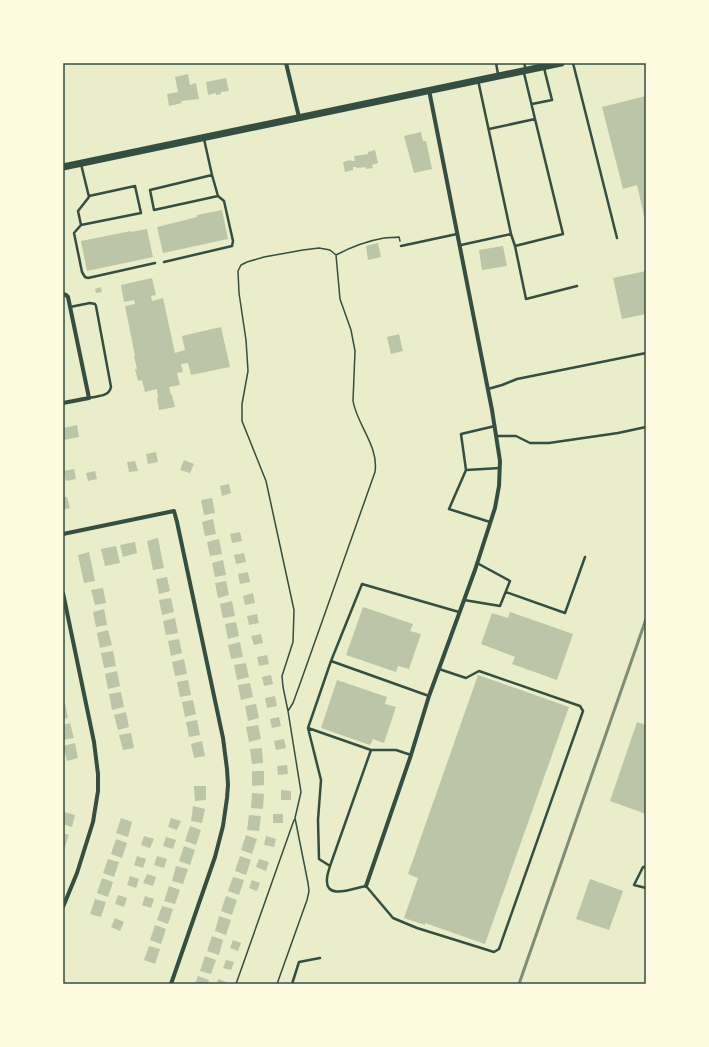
<svg xmlns="http://www.w3.org/2000/svg" width="709" height="1047" viewBox="0 0 709 1047" font-family="Roboto,sans-serif">
	<rect width="100%" height="100%" fill="#e9edc9"/>
	<path fill="#bcc5a7" d="M188,74L190,85L196,83L199,99L181,101L182,103L169,106L167,94L178,92L175,77Z
		M226,78L229,91L221,92V94L216,95V93L208,95L206,82Z
		M646,96V220H645L637,185L623,189L602,107Z
		M421,132L423,141H426L432,169L414,173L404,136Z
		M375,150L378,163L372,165L373,168L366,169V167L357,168L356,167H353V170L345,172L343,162L351,160V161H355L354,156L368,154V152Z
		M222,210L228,239L163,253L157,227L197,217V215Z
		M147,229L153,257L87,271L81,241L131,231V232Z
		M378,243L381,257L368,260L366,246Z
		M503,246L507,266L482,270L479,250Z
		M646,271V314L622,319L613,278Z
		M152,278L156,295L151,296L152,301L163,298L175,353L185,350L182,336L221,327L230,367L191,375L188,363L181,364L183,372L177,373L180,385L169,387L171,395H172L175,407L159,410L157,398H158L157,389L145,392L142,380L138,381L135,369H137L134,356H135L125,306L135,304L134,300L124,302L121,285Z
		M101,287L102,292L96,293L95,289Z
		M399,334L403,351L391,354L387,337Z
		M77,425L79,437L64,440L63,428Z
		M156,452L158,462L148,464L146,454Z
		M184,460L194,464L190,473L180,470Z
		M135,461L138,471L129,472L127,462Z
		M74,469L76,479L66,481L64,471Z
		M95,471L97,479L88,481L86,473Z
		M229,484L231,493L222,496L220,486Z
		M63,497H67L70,508L63,510Z
		M212,498L215,513L204,515L201,500Z
		M213,519L216,534L205,536L202,522Z
		M240,532L242,541L232,543L230,534Z
		M158,538L164,568L153,570L147,541Z
		M219,539L222,554L210,556L207,542Z
		M135,542L137,553L123,557L120,545Z
		M116,546L120,563L105,566L101,549Z
		M89,552L95,581L84,583L78,555Z
		M244,553L246,562L236,564L234,555Z
		M223,560L226,575L215,577L212,563Z
		M248,572L250,582L240,584L238,574Z
		M167,577L170,591L159,594L156,579Z
		M226,581L229,595L218,598L215,583Z
		M103,588L106,603L95,605L91,590Z
		M253,593L255,603L245,605L243,596Z
		M171,598L174,612L162,615L159,600Z
		M232,601L235,616L223,618L220,604Z
		M363,607L413,624L410,631L421,634L409,669L398,666L396,672L346,655Z
		M104,609L107,625L96,627L93,612Z
		M510,612L573,634L557,680L512,664L515,657L481,644L492,613L508,618Z
		M257,614L259,623L249,625L247,616Z
		M175,618L178,633L166,635L163,621Z
		M236,622L239,636L228,639L225,624Z
		M108,630L112,645L100,648L97,633Z
		M261,634L263,643L254,645L251,636Z
		M179,639L182,653L171,656L168,641Z
		M240,642L243,657L231,659L228,645Z
		M113,651L116,666L104,668L101,653Z
		M267,655L269,664L259,666L257,657Z
		M184,659L187,674L175,676L172,662Z
		M246,663L249,677L237,680L234,665Z
		M117,671L120,686L108,689L105,674Z
		M271,675L273,684L264,686L262,677Z
		M478,675L569,707L485,944L425,923V925L404,918L418,878L408,874Z
		M188,680L191,695L180,697L177,682Z
		M337,680L387,697L385,704L396,707L384,743L373,739L370,745L321,728Z
		M250,683L253,697L241,700L238,685Z
		M121,692L124,707L112,710L109,694Z
		M275,696L277,706L267,708L265,698Z
		M193,700L196,714L185,717L182,702Z
		M65,703L68,718L63,719V704Z
		M256,704L259,718L248,721L245,706Z
		M126,712L129,727L118,730L114,715Z
		M279,717L281,726L272,728L270,719Z
		M197,720L200,735L189,737L186,722Z
		M637,722L646,725V814L610,801Z
		M70,723L74,738L63,740V725Z
		M258,725L261,739L249,742L246,727Z
		M131,733L134,748L123,750L119,735Z
		M284,739L286,748L276,750L274,741Z
		M202,741L205,756L194,758L191,744Z
		M75,743L78,758L67,761L63,746Z
		M262,748L263,763L252,764L250,749Z
		M287,765L288,774L278,775L277,766Z
		M252,771H264V785L252,786Z
		M194,786H206V800L195,801Z
		M281,790L291,791V800H281Z
		M252,793L264,794L263,809L251,808Z
		M193,806L205,809L202,823L191,821Z
		M64,812L75,815L72,827L63,824Z
		M273,814H283V823H273Z
		M249,815L261,816L259,831L247,830Z
		M121,818L132,822L128,837L116,833Z
		M171,818L181,821L177,830L168,827Z
		M190,826L201,830L196,845L185,841Z
		M63,833L69,835L64,849H63Z
		M246,835L257,839L252,854L241,850Z
		M144,836L154,839L150,848L141,845Z
		M266,836L276,839L274,847L264,845Z
		M166,837L176,840L173,849L163,846Z
		M116,839L127,843L122,858L111,854Z
		M184,846L195,850L190,865L179,861Z
		M137,856L146,859L143,868L134,865Z
		M157,856L167,859L164,868L154,865Z
		M240,856L251,860L246,875L235,871Z
		M108,859L119,862L114,877L103,873Z
		M259,859L269,862L266,871L256,867Z
		M176,866L188,869L183,884L172,881Z
		M147,874L156,877L153,886L143,883Z
		M130,876L139,879L136,888L127,885Z
		M233,877L244,880L239,895L228,891Z
		M102,878L113,882L108,897L97,893Z
		M590,879L623,891L609,930L576,919Z
		M252,880L260,883L257,891L249,888Z
		M169,886L180,890L175,904L164,901Z
		M118,895L127,898L124,907L115,904Z
		M145,896L154,899L151,908L142,905Z
		M226,896L237,900L232,915L221,911Z
		M95,899L106,902L101,917L90,914Z
		M162,906L173,909L168,924L157,920Z
		M219,916L231,920L226,935L215,931Z
		M115,918L124,922L120,931L111,927Z
		M155,925L166,929L161,944L150,940Z
		M212,936L223,940L219,955L207,951Z
		M233,940L241,943L238,951L230,948Z
		M149,946L160,949L155,964L144,960Z
		M205,956L216,960L211,974L200,971Z
		M226,960L234,962L231,970L223,968Z
		M198,976L209,980L208,984H195Z
		M218,979L226,982V984H217Z"/>
	<g fill="none" stroke-linecap="round" stroke-linejoin="round">
		<path stroke="#344e41" stroke-width="1.5" d="M288,711L283,687L282,676L293,642L294,610L266,481L242,421V404L248,371L246,340L239,293L238,271L241,265L247,262L264,257L303,250L319,248L330,250L336,255
			M236,984L294,820
			M277,984L307,900L309,891L308,883L295,818L301,792L288,711L293,703L301,681L375,472C379,446 357,425 353,401L355,351L351,330L340,299L336,255C351,247 367,241 384,238C389,237 394,238 399,237L400,241"/>
		<path stroke="#344e41" stroke-width="2.5" d="M496,63L498,74
			M524,63L526,70
			M573,63L617,238
			M532,104L552,100L544,68
			M489,129L535,119L524,73
			M204,139L212,175L150,190L154,210L218,196L212,175
			M81,164L89,197L78,211L81,225L141,213L135,186L89,196
			M81,225L74,233L82,272L85,277L88,278L155,263
			M511,234L515,246L526,299L577,286
			M461,245L511,234L478,80
			M401,246L457,234
			M515,246L563,234L535,119
			M164,262L232,246L233,241L224,201L218,196
			M70,307L90,303L95,304L96,306L111,387C109,397 97,396 89,398
			M488,389L502,385L517,379L646,353
			M497,436H516L530,443H549L618,433L646,427
			M466,470L461,434L495,426
			M490,522L449,509L466,470L500,468
			M506,592L565,613L585,557
			M464,600L500,606L510,581L477,563
			M429,696L331,661L362,584L459,612
			M308,728L331,661
			M371,750L330,866L319,859L318,820L321,780L308,728L371,750H396L411,755
			M330,866C329,870 327,875 327,879C325,901 354,888 366,886L393,918L417,928L494,952L499,949L583,711L580,706L479,671L466,678L439,669
			M646,867H643L634,885L646,888
			M292,984L299,962L320,958"/>
		<path stroke="#344e41" stroke-width="4" d="M286,63L299,117
			M63,294L66,295L68,297L89,398L63,403
			M63,534L174,511L177,522L223,738L227,769L228,785L227,798L223,826L215,857L171,984
			M63,593L94,742L98,774V791L93,822L77,873L63,907
			M366,886L411,755L429,696L475,570L495,508L499,486L500,461L492,410L429,90"/>
		<path stroke="#344e41" stroke-width="7" d="M63,167L561,63"/>
		<path stroke="#7c8e77" stroke-width="3" d="M519,984L646,619"/>
	</g>
	<rect width="709" height="1047" fill="none" stroke="#fefae0" stroke-width="128"/>
	<rect x="64" y="64" width="581" height="919" fill="none" stroke="#344e41" stroke-width="1.5"/>
</svg>
